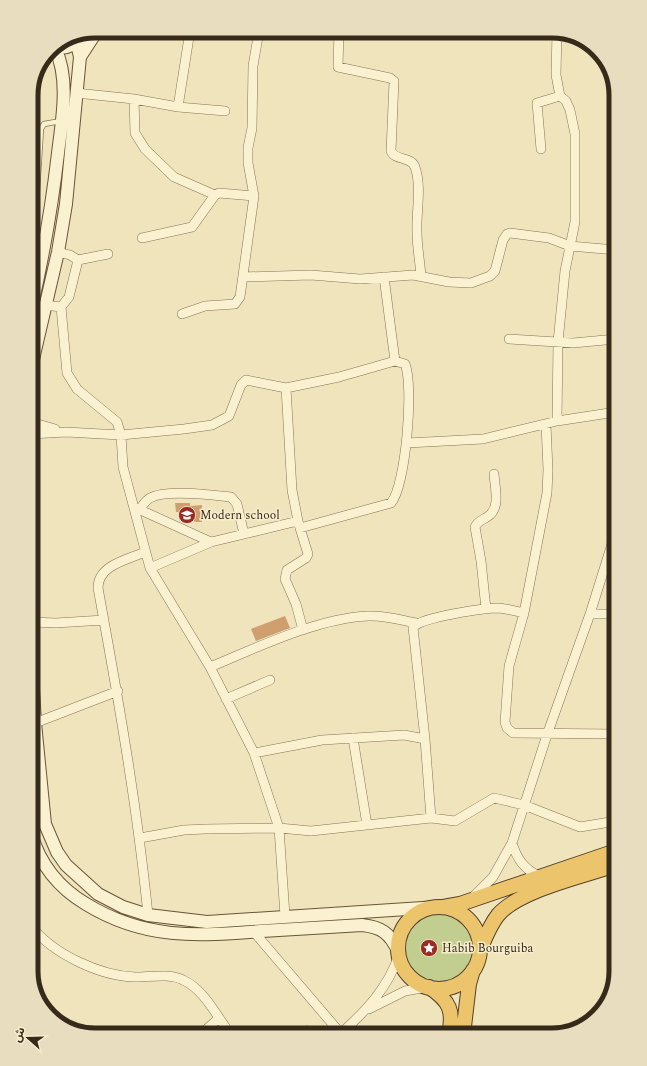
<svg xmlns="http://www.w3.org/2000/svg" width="647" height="1066" viewBox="0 0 647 1066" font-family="Spectral,'Noto Sans Arabic',serif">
	<rect width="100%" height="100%" fill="#efe4bc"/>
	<path fill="#c2cd90" d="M404 948a34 34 0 1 1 68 0a34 34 0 1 1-68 0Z"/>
	<path fill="#a0c0b9" stroke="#688e87" d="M613,979L605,1006L594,1017L595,1013Z"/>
	<path fill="#cf9f70" d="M175,503H190V506L202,505V522H196L183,516V512H176Z
		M285,616L290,628L256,641L251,629Z
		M307,1025L316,1035H295Z"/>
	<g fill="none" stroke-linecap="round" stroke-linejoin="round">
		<defs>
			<path id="service" d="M31,214L36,208L41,129L44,124L61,121"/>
			<path id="minor" d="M339,31L338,67L390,78L394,81L391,151C395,161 411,156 415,167C422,187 416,212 417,232C417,247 420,262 421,276
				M557,31L556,75L560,96L566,101L570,110L575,134V222L565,271L558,342L557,421
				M76,93L134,99L135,133L145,149L174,177L215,195
				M134,99L178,107L225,111
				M178,107L190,31
				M541,149L537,103L560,96
				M142,238L192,227L215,195L219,193L254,196
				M58,252L70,255L78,260L69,297L61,307
				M78,260L108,254
				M243,277L311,275L360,279L413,275L449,282L471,283L490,276L495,271L503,240L507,234L510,233L549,238L570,246L616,250
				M45,305L61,307L67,373L77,389L117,422L121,435L123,467L150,568L210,667L254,753L279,828L285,916
				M182,314L205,306L235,304L240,297L254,196L248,163V148L252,128L253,66L259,31
				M509,339L573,343L616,339
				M286,388L292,490L298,521
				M31,422L55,429
				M546,424L548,470L547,493L524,613L509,666L505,722L507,728L513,733L616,734
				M31,434L66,432L121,435L184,429L212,425L229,416L241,385L246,380L286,388L339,377L395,361L384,277
				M407,443L483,439L557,421L616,412
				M136,508L211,542
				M140,509C143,505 146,500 150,498C166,489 212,495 231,497L237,504L244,534
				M300,528L308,554L306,558L287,570L285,579L296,604L303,630
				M145,552C127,560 98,565 98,588C118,697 137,805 148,915
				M150,568L211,542L298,521L300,528L391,503C406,486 414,385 405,364L395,361
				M486,609L481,561L475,527C477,522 482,520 487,517C501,509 495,489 494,474
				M590,614H616
				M31,622L56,623L104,620
				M210,667C256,648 318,618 368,616C385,615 401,620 416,623
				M226,699L270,680
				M35,723L118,691
				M353,738L367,825
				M254,753L322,740L404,735L425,739
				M431,818L425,739L413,627C423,617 484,608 499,608C508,609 516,611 524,613
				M140,838L184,830L205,829L279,828L311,831L431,818L455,821L494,798L524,805L580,827L616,821
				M512,843C517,859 524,869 539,876
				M474,896L493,877L512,843L547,735L590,614L616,531
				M31,926C53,954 100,976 135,977C150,977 170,973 183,980C204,989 217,1017 231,1035
				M254,932L342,1035
				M369,1009L405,991L427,987
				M200,1035L218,1019
				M339,1035C365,1012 388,988 399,955"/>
			<path id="tertiary" d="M339,31H342
				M83,36L96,31"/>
			<path id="secondary" d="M57,47C66,49 72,46 76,39
				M80,57L97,31
				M31,309C43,257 52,206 58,153C62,120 70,79 55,48
				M31,368L58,252L66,204L80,57L76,40
				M31,656L35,723L45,824L57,852L66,865L98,894L123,907L148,915L207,922L438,907
				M31,834C40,864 59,888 86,904C145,940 196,936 262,931C295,929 328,927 362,925C381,927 390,933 398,951"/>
			<path id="trunk" d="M443,907L460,904L616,851
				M398 948a41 41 0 1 1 82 0a41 41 0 1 1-82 0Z
				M480,950C485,938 490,925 498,915C519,890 584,876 616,865
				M429,987C450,1001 454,1011 449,1035
				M463,1035L469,984L473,970"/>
		</defs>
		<use href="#service" stroke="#877455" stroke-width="6"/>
		<use href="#minor" stroke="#877455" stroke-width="10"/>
		<use href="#tertiary" stroke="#877455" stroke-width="12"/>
		<use href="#secondary" stroke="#695539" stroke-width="14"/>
		<use href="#trunk" stroke="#55412a" stroke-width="16"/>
		<use href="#service" stroke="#faf1d0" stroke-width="4.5"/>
		<use href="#minor" stroke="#faf1d0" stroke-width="9"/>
		<use href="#tertiary" stroke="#faf1d0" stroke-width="11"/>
		<use href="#secondary" stroke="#faf1d0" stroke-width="12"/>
		<use href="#trunk" stroke="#ecc46c" stroke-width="14"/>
	</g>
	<defs>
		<symbol id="school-disc" viewBox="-11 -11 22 22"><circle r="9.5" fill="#992b23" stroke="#f7edcc"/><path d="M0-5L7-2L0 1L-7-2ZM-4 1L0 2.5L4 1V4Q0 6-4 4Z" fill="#fff"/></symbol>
		<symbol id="sight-disc" viewBox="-11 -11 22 22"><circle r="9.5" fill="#992b23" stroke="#f7edcc"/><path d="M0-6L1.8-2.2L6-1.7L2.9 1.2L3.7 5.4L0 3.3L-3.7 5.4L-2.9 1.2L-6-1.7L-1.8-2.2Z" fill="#fff"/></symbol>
	</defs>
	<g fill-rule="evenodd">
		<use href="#school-disc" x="177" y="505" width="20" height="20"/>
		<use href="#sight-disc" x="419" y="938" width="20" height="20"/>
	</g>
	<g text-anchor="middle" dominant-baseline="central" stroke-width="3" stroke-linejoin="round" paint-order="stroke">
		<g font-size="12" fill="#362a1b" stroke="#f7edcc" text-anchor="start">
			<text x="200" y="515">Modern school</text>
			<text x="442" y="948">Habib Bourguiba</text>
		</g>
	</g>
	<path d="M0 0H647V1066H0ZM95 38H552A57 57 0 0 1 609 95V971A57 57 0 0 1 552 1028H95A57 57 0 0 1 38 971V95A57 57 0 0 1 95 38Z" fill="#e8ddbe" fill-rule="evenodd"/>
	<path fill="none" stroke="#362a1b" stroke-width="5" d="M95 38H552A57 57 0 0 1 609 95V971A57 57 0 0 1 552 1028H95A57 57 0 0 1 38 971V95A57 57 0 0 1 95 38Z"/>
	<g transform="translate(28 1038) rotate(290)" stroke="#f7edcc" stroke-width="3" paint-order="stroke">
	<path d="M0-3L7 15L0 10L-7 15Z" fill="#362a1b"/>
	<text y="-6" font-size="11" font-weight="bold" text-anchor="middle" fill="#362a1b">ش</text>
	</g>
</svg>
